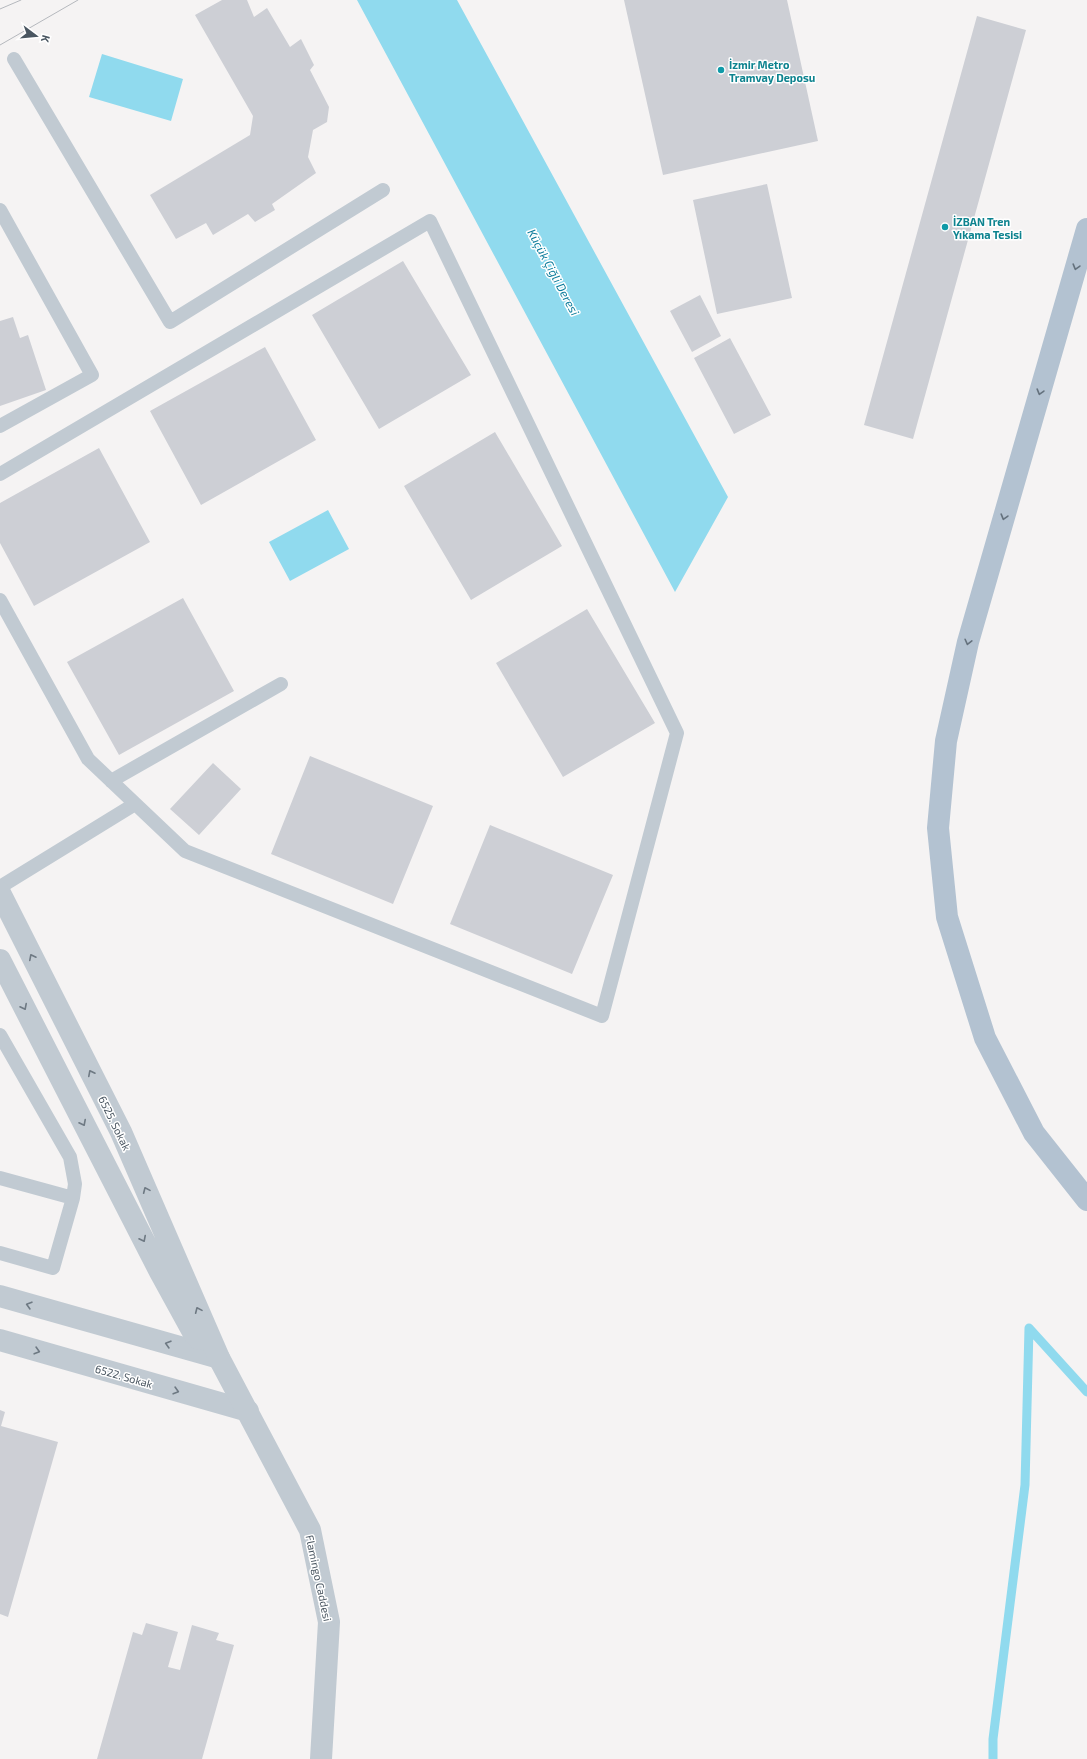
<svg xmlns="http://www.w3.org/2000/svg" width="1087" height="1759" viewBox="0 0 1087 1759" font-family="'Exo 2',sans-serif">
	<rect width="100%" height="100%" fill="#f5f3f3"/>
	<path fill="#90daee" d="M357,0H457L728,497L675,592Z
		M102,54L183,79L171,121L89,97Z
		M328,510L349,549L290,581L269,542Z"/>
	<g fill="none" stroke-linecap="round" stroke-linejoin="round">
		<path stroke="#90daee" stroke-width="9" d="M1029,1328L1087,1392
			M993,1759V1739L1025,1485L1029,1328"/>
	</g>
	<path fill="#cdcfd5" d="M222,0H247L254,17L267,8L290,47L301,39L314,65L310,70L329,107L327,122L313,130L308,157L316,173L272,204L275,210L255,222L248,214L213,235L206,223L176,239L150,195L250,135L253,116L195,15Z
		M624,0H787L818,141L663,175Z
		M977,16L1026,30L913,439L864,425Z
		M767,184L792,298L717,314L693,200Z
		M403,261L471,375L379,429L312,315Z
		M700,295L721,336L692,352L670,311Z
		M13,317L20,338L28,335L46,390L0,406V321Z
		M730,338L771,415L734,434L694,358Z
		M265,347L316,440L201,505L150,411Z
		M495,432L562,546L471,600L404,486Z
		M99,448L150,542L34,606L0,543V503Z
		M183,598L234,691L119,755L67,662Z
		M587,609L655,723L563,777L496,663Z
		M310,756L433,806L393,904L271,854Z
		M213,763L241,789L199,835L170,809Z
		M490,825L613,875L572,974L450,924Z
		M0,1410L5,1412L1,1426L58,1442L8,1617L0,1614Z
		M146,1623L178,1632L168,1667L180,1670L192,1625L219,1633L216,1640L234,1645L202,1759H97L133,1632L142,1635Z"/>
	<g fill="none" stroke-linecap="round" stroke-linejoin="round">
		<path stroke="#c1cad2" stroke-width="14" d="M14,59L170,322L383,190
			M0,210L92,375L0,426
			M0,474L430,221L677,733L602,1016L185,851L88,759L0,600
			M111,781L281,684
			M0,887L135,804
			M0,1035L70,1157L75,1184L73,1198
			M0,1178L73,1198L53,1268L0,1253"/>
		<path stroke="#c1cad2" stroke-width="22" d="M0,1296L219,1358
			M0,1340L248,1411"/>
		<path stroke="#c1cad2" stroke-width="22" d="M0,893L121,1132L219,1358L310,1530L329,1622L321,1759
			M0,960L160,1272L194,1334L199,1339"/>
		<path stroke="#b3c2d1" stroke-width="22" d="M1087,229L968,642L946,741L938,828L947,917L985,1038L1034,1133L1087,1200"/>
		<path stroke="#b5b8bd" stroke-width="1" d="M0,9L21,0
			M0,45L78,0"/>
	</g>
	<defs><path id="oneway-chevron" d="M-2-3.5L2.5 0L-2 3.5" fill="none" stroke-width="1.6" stroke-linecap="round" stroke-linejoin="round"/></defs>
	<g stroke="#64717d">
		<use href="#oneway-chevron" transform="translate(1076 267) rotate(106)"/>
		<use href="#oneway-chevron" transform="translate(1040 392) rotate(106)"/>
		<use href="#oneway-chevron" transform="translate(1004 517) rotate(106)"/>
		<use href="#oneway-chevron" transform="translate(968 642) rotate(104)"/>
	</g>
	<g stroke="#6e7983">
		<use href="#oneway-chevron" transform="translate(32 957) rotate(-117)"/>
		<use href="#oneway-chevron" transform="translate(24 1007) rotate(63)"/>
		<use href="#oneway-chevron" transform="translate(91 1073) rotate(-117)"/>
		<use href="#oneway-chevron" transform="translate(83 1123) rotate(63)"/>
		<use href="#oneway-chevron" transform="translate(146 1190) rotate(-114)"/>
		<use href="#oneway-chevron" transform="translate(143 1239) rotate(63)"/>
		<use href="#oneway-chevron" transform="translate(29 1305) rotate(-164)"/>
		<use href="#oneway-chevron" transform="translate(198 1310) rotate(-114)"/>
		<use href="#oneway-chevron" transform="translate(168 1344) rotate(-164)"/>
		<use href="#oneway-chevron" transform="translate(37 1351) rotate(16)"/>
		<use href="#oneway-chevron" transform="translate(176 1391) rotate(16)"/>
	</g>
	<g fill="#0f9aa8" stroke="#fff" stroke-width="1.5">
		<circle cx="721" cy="70" r="4"/>
		<circle cx="945" cy="227" r="4"/>
	</g>
	<g text-anchor="middle" dominant-baseline="central" stroke-width="3" stroke-linejoin="round" paint-order="stroke">
		<g font-size="11" font-weight="bold" fill="#0d838f" stroke="#fff" text-anchor="start">
			<text x="729" y="64">İzmir Metro<tspan x="729" dy="13">Tramvay Deposu</tspan></text>
			<text x="953" y="221">İZBAN Tren<tspan x="953" dy="13">Yıkama Tesisi</tspan></text>
		</g>
		<g font-size="11" fill="#4a5661" stroke="#fff">
			<text transform="translate(115 1123) rotate(64)">6525. Sokak</text>
			<text transform="translate(124 1376) rotate(16)">6522. Sokak</text>
			<text transform="translate(319 1578) rotate(78)">Flamingo Caddesi</text>
		</g>
		<g font-size="12" font-style="italic" fill="#0c7c9b" stroke="#fff">
			<text transform="translate(554 272) rotate(62)">Küçük Çiğli Deresi</text>
		</g>
	</g>
	<g transform="translate(36 36) rotate(106)" stroke="#ffffff" stroke-width="3" paint-order="stroke">
	<path d="M0-3L7 15L0 10L-7 15Z" fill="#4a5661"/>
	<text y="-6" font-size="11" font-weight="bold" text-anchor="middle" fill="#4a5661">K</text>
	</g>
</svg>
